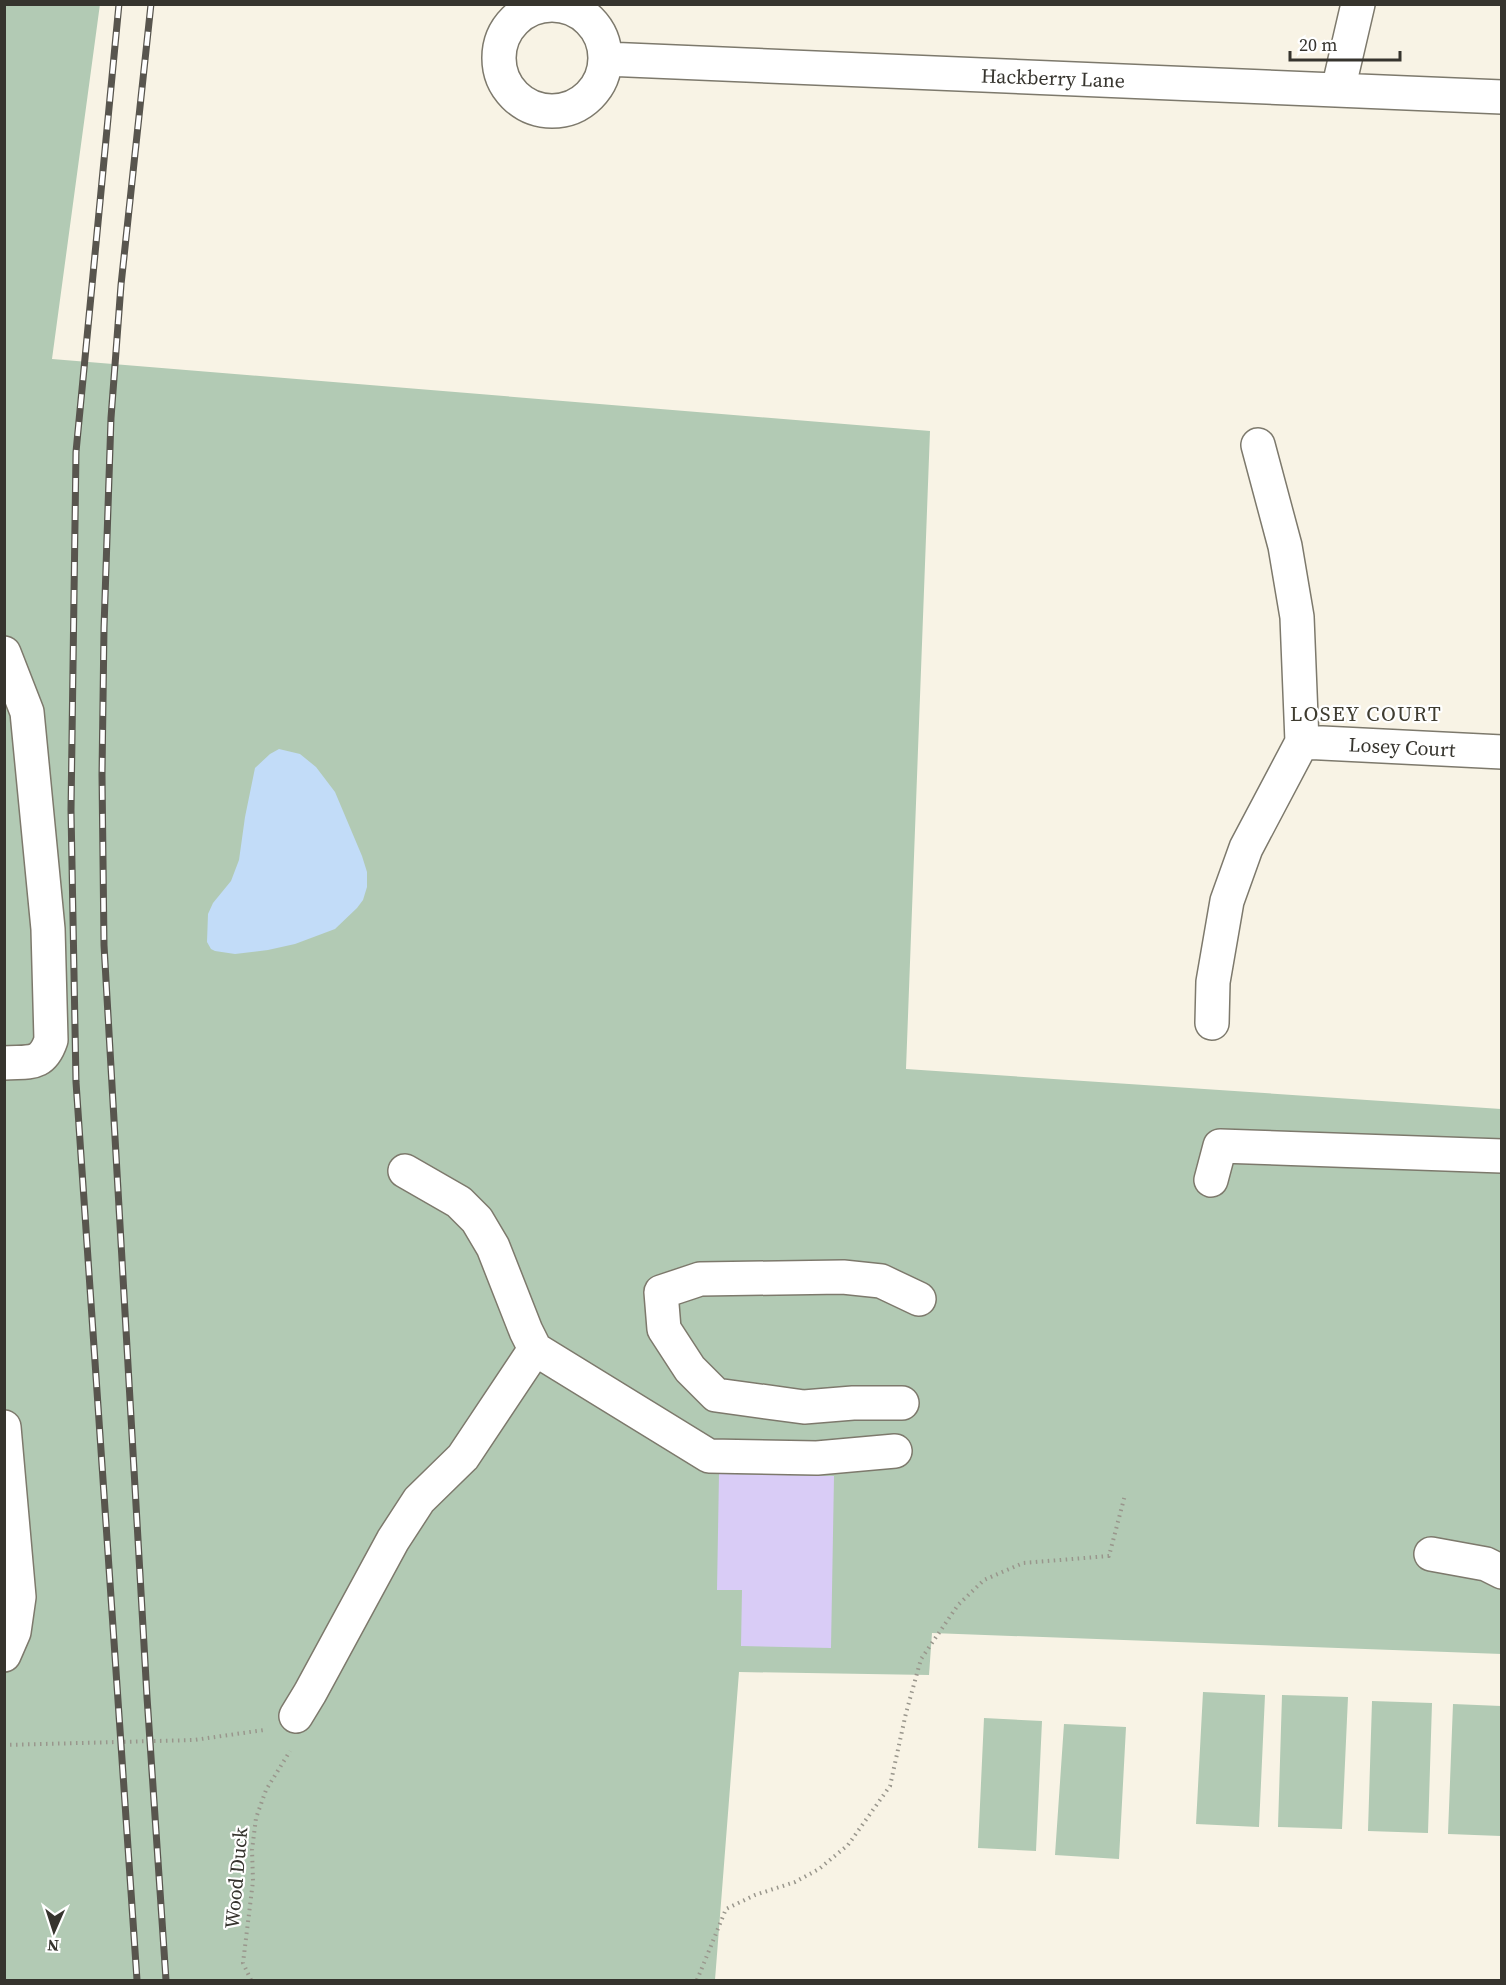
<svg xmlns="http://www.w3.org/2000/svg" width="1506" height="1985" viewBox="0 0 1506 1985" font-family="'Source Serif 4',serif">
	<rect width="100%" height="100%" fill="#f8f3e5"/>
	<path fill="#b2cab4" d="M100,4L52,359L930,431L906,1069L1501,1109L1502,1654L932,1633L929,1675L739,1672L715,1980H5L4,5Z
		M1203,1692L1265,1695L1259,1827L1196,1824Z
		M1282,1695L1348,1697L1342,1829L1278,1827Z
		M1372,1701L1432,1703L1428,1833L1368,1831Z
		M1453,1704L1501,1706V1836L1448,1834Z
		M984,1718L1042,1721L1036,1851L978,1848Z
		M1064,1724L1126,1727L1119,1859L1055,1855Z"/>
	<path fill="#c2dcf8" d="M279,749L300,754L316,767L335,792L362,856L367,872V887L363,900L357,908L335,929L295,944L268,950L235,954L215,951L211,949L207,942L208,914L213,903L231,881L239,860L245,817L255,768L270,754Z"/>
	<path fill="#d9ccf6" d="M719,1474L834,1476L831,1648L741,1646L742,1590H717Z"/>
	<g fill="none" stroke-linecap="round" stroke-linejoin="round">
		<defs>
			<path id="minor" d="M499 58a53 53 0 1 1 106 0a53 53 0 1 1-106 0Z
				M605,59L1502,97
				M1338,90L1358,4
				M4,653L27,712L48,929L51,1040C42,1067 29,1061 4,1063
				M1302,742L1502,752
				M1212,1023L1213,982L1227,901L1246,848L1302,742L1297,617L1285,546L1258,445
				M405,1171L459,1202L477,1220L493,1247L526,1331L535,1349L709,1456L817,1458L895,1451
				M1211,1180L1220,1146L1502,1156
				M902,1403H853L804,1407L716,1395L690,1369L664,1329L661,1292L700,1279L843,1277L881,1281L919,1299
				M4,1427L19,1597L14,1632L4,1655
				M1431,1554L1486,1564L1502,1572
				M296,1716L310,1693L393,1540L419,1500L463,1457L535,1349"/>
		</defs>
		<use href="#minor" stroke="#7d796c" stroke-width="36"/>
		<path stroke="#99968c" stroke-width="4" stroke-dasharray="1.5 4.5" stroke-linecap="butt" d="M4,1745L194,1740L264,1730
			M251,1980L243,1963L253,1881L252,1850L256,1818L266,1790L290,1751
			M697,1980L726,1909L755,1895L795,1882L819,1869L848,1845L890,1786L906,1713L921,1659L958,1605L984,1580L1023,1563L1109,1556L1125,1495"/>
		<use href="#minor" stroke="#fff" stroke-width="33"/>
		<defs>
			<path id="rail" d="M119,4L76,452L71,810L76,1082L137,1980
				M151,4L121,285L111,418L104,628L102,775L104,945L147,1697L166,1980"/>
		</defs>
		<use href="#rail" stroke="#58554e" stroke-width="7"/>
		<use href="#rail" stroke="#fff" stroke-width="4.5" stroke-dasharray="14" stroke-linecap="butt"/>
	</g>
	<g text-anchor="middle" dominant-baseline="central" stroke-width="4.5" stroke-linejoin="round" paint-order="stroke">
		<g font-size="20" fill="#36342e" stroke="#fff">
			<text transform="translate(1053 78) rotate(2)">Hackberry Lane</text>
			<text transform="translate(1402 747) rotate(3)">Losey Court</text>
			<text transform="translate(236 1878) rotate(-85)">Wood Duck</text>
		</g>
		<g font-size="21" letter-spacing="1.5" fill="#3f3c30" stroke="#fff">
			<text x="1366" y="713">LOSEY COURT</text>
		</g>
	</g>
	<rect width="1506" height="1985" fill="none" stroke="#36342e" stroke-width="12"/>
	<g transform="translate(54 1931) rotate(183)" stroke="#ffffff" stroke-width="4.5" paint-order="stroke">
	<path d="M0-4.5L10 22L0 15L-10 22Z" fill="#36342e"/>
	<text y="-9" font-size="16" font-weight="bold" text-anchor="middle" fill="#36342e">N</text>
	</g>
	<path d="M1290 51v9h110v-9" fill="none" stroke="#36342e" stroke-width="3"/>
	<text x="1299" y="51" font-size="18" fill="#36342e" stroke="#ffffff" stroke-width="4.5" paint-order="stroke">20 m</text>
</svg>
